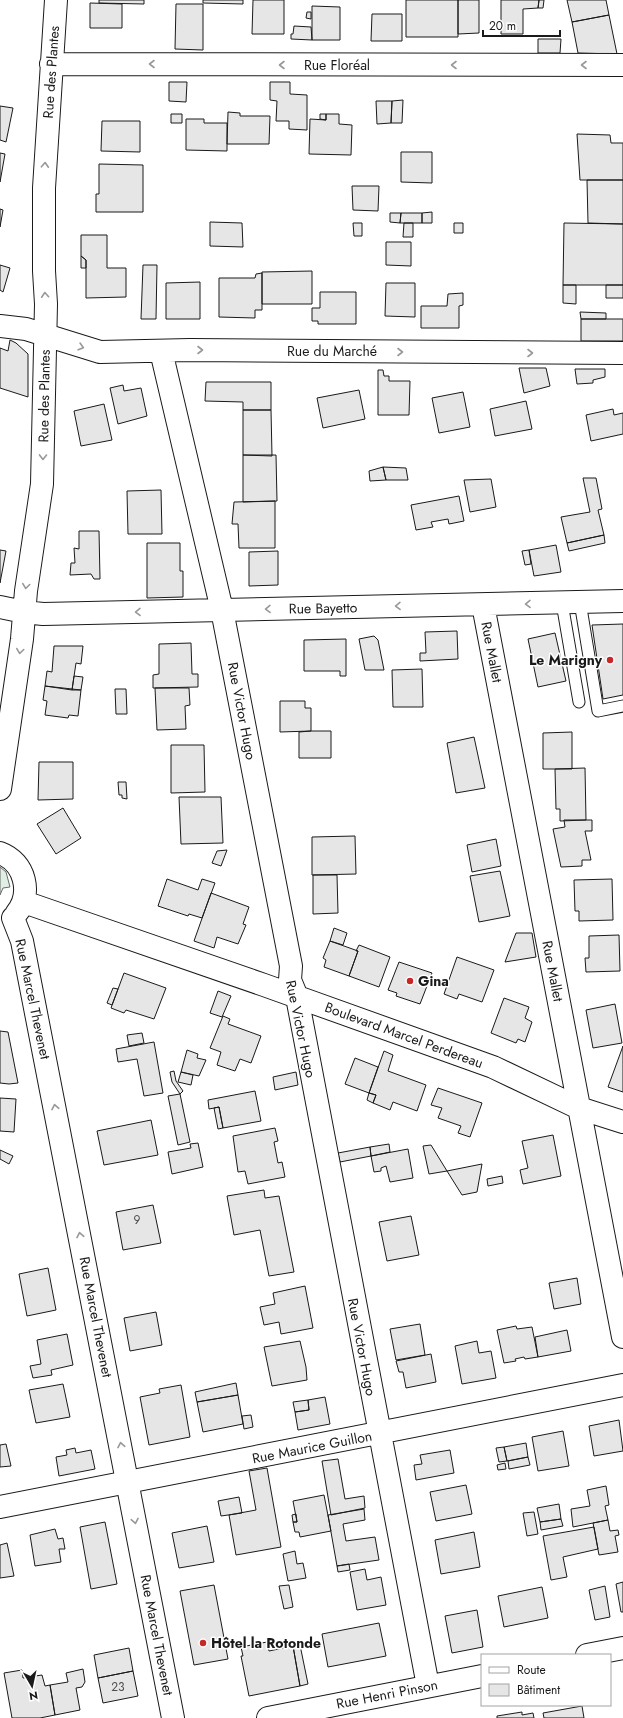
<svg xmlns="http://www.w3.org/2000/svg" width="623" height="1718" viewBox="0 0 623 1718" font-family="Jost,sans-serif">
	<rect width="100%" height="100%" fill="#fff"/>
	<path fill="#e0efe3" stroke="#6a6a6a" d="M0,867L6,872L10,887L3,888L0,895Z"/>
	<path fill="#e6e6e6" stroke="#1a1a1a" d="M99,0H144V4L99,3Z
		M203,0H243V4L203,3Z
		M253,0H284V34H252Z
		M406,0H458V37H406Z
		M458,0H479V33L458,34Z
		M501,0H539L538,8L523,9V34H501Z
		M539,0H544L543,8H538Z
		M567,0H606L609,15L572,22Z
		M90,3L122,4V28H90Z
		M176,4H203V50L175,49Z
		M312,6L340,7V40H312Z
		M307,12H311V19L306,18Z
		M372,14H402V41H371Z
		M609,15L617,54L578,53L572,22Z
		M294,26L311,27L312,40L291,39V34H293Z
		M538,39H561L560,53H538Z
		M169,82H187L186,102L169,101Z
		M270,82H290V94L307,95V130L289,129V121H276L277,101L270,100Z
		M403,100L402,123H391L392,101Z
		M376,101H392L391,123L377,124Z
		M0,106L13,108L6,142L0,140Z
		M228,112L240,113V116H270L269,144H227Z
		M171,114H182V123H171Z
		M320,114H326V120L320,119Z
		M326,114H339V124L352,125L351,155L309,154L310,119L326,120Z
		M186,119H204V123H227V151L186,150Z
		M102,121H140V152L101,151Z
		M577,134L610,135L611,143H623V180H580Z
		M401,152H432V183L401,182Z
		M0,153L5,154L0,182Z
		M99,164L143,165V212H96V194H99Z
		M587,180H623V224L588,223Z
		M352,186H379L378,211L353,210Z
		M0,209L3,210L0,227Z
		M432,212V223H422V213Z
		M390,213H401L400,223L390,222Z
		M401,213H422V223H400Z
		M210,222L242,223L243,247L210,246Z
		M353,223H362V236H354Z
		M404,223H413V237H403Z
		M454,223H463V233H454Z
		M564,223L623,224V285H563Z
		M81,235H107V268H126V297L86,298V260L81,256Z
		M386,242H411V266L386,265Z
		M81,256L86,260V268H81Z
		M0,265L10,268L3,292L0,290Z
		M143,265H157L156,319H141Z
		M312,271V304H262V272Z
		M262,273V310H255V318L219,317V278H255L256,274Z
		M200,282V319H166V283Z
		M386,283H415V317L385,316Z
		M563,285H576V304L563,303Z
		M606,285H623V298H606Z
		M320,292H356V324H318V321H312V308H320Z
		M463,293V305L459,306V328H421V306H447L448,294Z
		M580,312L606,313V319H581Z
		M581,319H623V341H581Z
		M10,340L16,343L28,354V397L0,388V348L8,351Z
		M519,368H546L550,386L524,393Z
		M575,369H605V377L593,380V383L577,384Z
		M378,370H383L384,376H389V381H410L409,415H378Z
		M206,382H271V410H243V402L205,401Z
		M123,385L124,391L141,388L147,416L118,424L110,388Z
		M359,390L365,419L323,428L317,398Z
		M463,392L470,427L439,433L432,398Z
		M526,401L532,429L495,436L490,409Z
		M104,404L112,440L81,446L74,411Z
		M613,409L614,415L623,413V434L591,441L586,415Z
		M243,410H271L272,456L243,455Z
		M243,455H276L277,501L243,502Z
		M383,467L386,480L370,481L369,471Z
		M383,467L406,468L408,480H386Z
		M583,478H596L602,509L598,510L604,535L567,543L561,517L590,512Z
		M491,479L496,507L470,512L464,480Z
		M161,490L162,534H128L127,491Z
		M459,496L464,521L449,524L448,519L431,522L433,527L416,530L411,505Z
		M275,501V548H239L238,524H232L234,502Z
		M79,531H99L100,579H94L91,574L70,575L71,563H75L74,548L79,549Z
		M604,535L605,543L569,551L567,543Z
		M147,543H180V571H183V597L147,598Z
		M556,545L561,572L534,576L529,550Z
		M0,550L6,551L0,583Z
		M529,550L531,564L525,565L522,551Z
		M278,551V585L249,586V552Z
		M623,624V695L603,699L592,625Z
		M457,631L458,659L420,661V653H426L425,632Z
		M555,633L566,681L538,687L528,639Z
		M374,636L378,640L384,670H365L359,639Z
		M346,639V676H340V671H304V640Z
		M191,643L192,674H198V687L153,688V675L159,674V644Z
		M54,646H83L81,664L76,663L72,690L45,686L47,671L52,672Z
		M422,669L423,707H393L392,670Z
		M74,676L83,677L81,690H72Z
		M45,686L81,690L78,716L69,715L68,718L45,715L47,701L43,700Z
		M155,688H189L190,705L185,706L186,729L157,730Z
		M115,689H126L127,714H116Z
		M280,701H305V708H311V731L280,732Z
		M311,731H331V758H299V732Z
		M572,732V769H543V733Z
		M474,737L485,788L456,793L447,743Z
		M171,745H204L205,792L171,793Z
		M39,762H73V799L38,800Z
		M585,768L586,820L560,821V809H556L555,769Z
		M118,782H126L127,799L122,798V795H119Z
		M179,797H221L223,843L181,844Z
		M63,808L81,838L56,854L37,824Z
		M564,820H592V831H585L591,860H582V866L561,867L553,829L565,827Z
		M355,836L356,874L312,875V837Z
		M496,839L501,866L472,872L467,845Z
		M227,850L221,866L212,863L217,851Z
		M500,871L510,916L479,922L470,876Z
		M313,875H337L338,913L313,914Z
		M167,879L198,890L202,879L215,883L202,918L189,914L188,916L158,906Z
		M612,879L613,920L579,921V911H575L574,880Z
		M211,893L249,907L243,924L246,925L238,944L217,937L214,948L194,941Z
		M334,928L347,933L343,945L330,941Z
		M516,933H532L536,957L505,962Z
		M619,935L620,971L586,972L585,958H589V936Z
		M330,941L358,951L349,976L324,967L326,960L323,958Z
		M359,945L390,957L379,987L349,976L358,951H356Z
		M457,957L494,970L482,1002L459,994L457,999L444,994Z
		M399,962L432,973L420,1004L396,996L397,993L388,990Z
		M124,973L166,988L154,1019L126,1010L124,1013L111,1008Z
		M113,988L118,989L112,1005L107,1003Z
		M218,991L231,996L222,1017L210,1013Z
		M504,998L529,1007L525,1018L532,1022L525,1042L518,1039L516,1043L491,1033Z
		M615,1004L622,1043L593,1048L586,1010Z
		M223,1016L230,1019L228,1024L261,1036L251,1063L240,1059L235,1071L217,1065L221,1052L210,1048Z
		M0,1031L8,1032L18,1083L9,1084L0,1083Z
		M142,1033L144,1043L129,1046L127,1035Z
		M154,1042L163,1093L144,1096L137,1059L118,1062L116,1049Z
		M623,1046V1092L608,1087Z
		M187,1050L198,1054L197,1058L206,1060L199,1076L181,1072Z
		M384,1051L393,1055L388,1071L426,1085L417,1111L393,1102L390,1110L373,1103L376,1095L369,1093Z
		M355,1058L378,1067L369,1093L345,1084Z
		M174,1071L176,1081L183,1091L180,1094L172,1082L170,1072Z
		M181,1072L193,1075L191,1085L178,1082Z
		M296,1072L298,1085L275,1090L273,1077Z
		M438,1088L482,1103L470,1137L458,1133L461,1126L438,1118L442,1108L431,1105Z
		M255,1091L261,1121L223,1128L219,1107L209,1109L208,1100Z
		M369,1093L376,1095L373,1103L367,1100Z
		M180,1094L190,1142L178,1145L168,1096Z
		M0,1098L16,1099L14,1132L0,1131Z
		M219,1107L223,1128L218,1129L214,1108Z
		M151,1120L158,1155L104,1165L97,1131Z
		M275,1128L278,1141L274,1142L278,1163L282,1162L285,1177L248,1184L245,1171L238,1172L233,1136Z
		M553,1135L561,1176L523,1184L520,1170L528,1168L522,1141Z
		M198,1143L203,1167L172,1174L168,1152L191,1148L190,1144Z
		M389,1144L390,1152L371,1156L370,1147Z
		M431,1145L447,1171L429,1174L423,1146Z
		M370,1147L371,1156L340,1162L338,1153Z
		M408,1149L413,1178L390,1182L386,1166L381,1168V1171L374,1172L371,1156Z
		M0,1150L13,1156L9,1164L0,1159Z
		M482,1164L477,1192L462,1195L447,1171Z
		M502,1176L503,1183L488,1186L487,1179Z
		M264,1190L265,1198L279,1196L294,1272L269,1276L260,1230L234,1235L227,1196Z
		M153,1205L161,1243L123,1250L116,1212Z
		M411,1216L419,1255L387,1261L379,1222Z
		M48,1268L56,1310L27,1316L19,1274Z
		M577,1278L581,1304L554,1309L549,1283Z
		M305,1286L313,1328L281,1334L279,1322L264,1325L260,1307L275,1304L273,1293Z
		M156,1312L162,1345L130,1351L124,1318Z
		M420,1324L425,1355L396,1360L390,1329Z
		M516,1326L517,1329L532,1327L538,1357L525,1359L524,1357L515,1359L516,1361L504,1363L497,1330Z
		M567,1330L571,1351L538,1357L535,1337Z
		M67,1334L73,1365L51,1370L52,1375L33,1378L30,1366L41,1364L37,1340Z
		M300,1341L306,1367L307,1380L272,1386L264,1347Z
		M477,1341L479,1353L491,1351L496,1378L462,1384L455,1346Z
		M431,1354L436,1382L406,1388L403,1372H399L396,1361Z
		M236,1383L238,1395L197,1402L195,1392Z
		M63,1384L70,1417L36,1423L29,1390Z
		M181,1385L190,1437L149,1445L140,1397L160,1393L159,1389Z
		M238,1395L243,1424L203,1432L197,1402Z
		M325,1397L330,1424L298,1430L295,1412L309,1410L308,1400Z
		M308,1400L309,1410L295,1412L293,1402Z
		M251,1415L253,1427L244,1429L242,1416Z
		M619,1420L623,1451L594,1456L589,1426Z
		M563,1431L569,1466L538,1471L532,1437Z
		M526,1443L528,1457L507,1461L504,1447Z
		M6,1444L11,1466L0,1467V1445Z
		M504,1447L507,1461L499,1462L496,1448Z
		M75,1448L76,1453L91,1450L95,1469L59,1476L56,1457L67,1455L66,1450Z
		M450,1450L454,1473L416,1480L414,1465L422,1464L420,1455Z
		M528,1457L530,1465L509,1469L508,1461Z
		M338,1459L345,1499L364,1496L365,1508L331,1515L322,1461Z
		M505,1463L506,1469L498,1470L497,1465Z
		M267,1468L281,1547L236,1555L229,1515L256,1510L249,1471Z
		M466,1485L472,1514L436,1521L430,1492Z
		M606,1486L609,1505L605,1506L608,1520L573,1527L571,1509L590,1506L587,1490Z
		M324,1495L331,1531L300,1537L299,1532H295L293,1522H297L293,1501Z
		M239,1497L242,1513L221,1516L218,1501Z
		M559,1504L561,1519L540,1522L537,1508Z
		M364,1509L365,1520L343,1524L346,1541L375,1537L379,1560L337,1566L328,1515Z
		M534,1512L538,1534L527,1536L523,1513Z
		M296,1514L297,1522H293L292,1515Z
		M561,1519L563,1526L541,1530L540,1522Z
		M608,1520L610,1531L618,1530L619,1535L615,1536L618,1552L599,1555L593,1523Z
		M105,1522L117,1584L91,1589L80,1527Z
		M207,1526L214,1562L179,1568L172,1533Z
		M594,1527L598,1549L563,1557L567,1577L551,1580L543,1536Z
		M55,1529L58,1539L63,1538L65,1549H59L61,1562L35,1566L30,1535Z
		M474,1532L480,1567L441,1574L435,1540Z
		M7,1543L14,1576L0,1578V1545Z
		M295,1551L297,1564L303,1563L306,1578L288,1581L283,1554Z
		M349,1564L350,1570L338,1572L337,1566Z
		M365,1569L367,1580L381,1577L386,1605L357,1610L350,1572Z
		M623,1582V1612H621L616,1584Z
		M214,1585L228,1659L194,1665L180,1591Z
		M289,1585L293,1607L284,1609L279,1586Z
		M605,1586L610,1617L595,1620L589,1590Z
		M542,1587L548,1618L504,1627L498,1596Z
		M477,1610L483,1647L452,1653L445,1616Z
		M379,1623L386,1656L328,1667L322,1634Z
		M267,1642L269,1651L293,1646L300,1686L249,1696L241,1656H243L241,1647Z
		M300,1645L308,1684L300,1686L293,1646Z
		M129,1648L133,1671L98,1678L94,1655Z
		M83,1669L85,1682L82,1687L76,1688L80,1710L55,1715L50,1685L68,1682L66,1673Z
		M22,1670L23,1678L42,1675L45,1686L50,1685L55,1715L40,1718H12L4,1673Z
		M133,1671L138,1696L103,1703L98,1678Z
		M582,1706L584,1718H544L543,1713Z
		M522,1712V1715L533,1713L534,1718H497V1716Z"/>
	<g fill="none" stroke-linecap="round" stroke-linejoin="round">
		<defs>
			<path id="lane" d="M580,602L598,711L623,706
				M562,603L579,702"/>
			<path id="street" d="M51,64L623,65
				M0,326L26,329L100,352L190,350L623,353
				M161,351L222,610L291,966L290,980L297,997L428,1686
				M483,605L623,1337
				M0,607L24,612L43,614L623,601
				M0,789L22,639L26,591L42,484L46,304L44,271V188L56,0
				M0,853C25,862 33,894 16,914
				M24,902L264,985L493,1067L579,1108L623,1122
				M13,918L22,941L173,1718
				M0,1507L623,1385
				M587,1655L623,1648
				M268,1718L482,1676"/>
		</defs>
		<use href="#lane" stroke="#1a1a1a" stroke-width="13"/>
		<use href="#street" stroke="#1a1a1a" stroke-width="24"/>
		<use href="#lane" stroke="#fff" stroke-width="11"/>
		<use href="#street" stroke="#fff" stroke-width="22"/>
	</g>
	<defs><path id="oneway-chevron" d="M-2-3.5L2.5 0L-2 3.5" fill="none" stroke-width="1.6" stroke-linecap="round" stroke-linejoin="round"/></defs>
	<g stroke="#989898">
		<use href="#oneway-chevron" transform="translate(152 64) rotate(-180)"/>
		<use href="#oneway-chevron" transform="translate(282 65) rotate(-180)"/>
		<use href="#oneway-chevron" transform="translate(454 65) rotate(-180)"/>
		<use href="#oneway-chevron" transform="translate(584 65) rotate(-180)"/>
		<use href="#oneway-chevron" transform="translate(45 165) rotate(-87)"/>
		<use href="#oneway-chevron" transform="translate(45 295) rotate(-94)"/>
		<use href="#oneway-chevron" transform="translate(81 347) rotate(16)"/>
		<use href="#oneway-chevron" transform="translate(200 350)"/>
		<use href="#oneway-chevron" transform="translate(400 352)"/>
		<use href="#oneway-chevron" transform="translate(530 353)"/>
		<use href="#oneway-chevron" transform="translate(43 457) rotate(91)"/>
		<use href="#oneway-chevron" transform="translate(26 586) rotate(98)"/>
		<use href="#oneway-chevron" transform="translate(528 604) rotate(179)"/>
		<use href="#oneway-chevron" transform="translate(398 606) rotate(179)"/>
		<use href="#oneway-chevron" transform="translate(268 609) rotate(179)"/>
		<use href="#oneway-chevron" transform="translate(138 612) rotate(179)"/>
		<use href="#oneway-chevron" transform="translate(20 651) rotate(98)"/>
		<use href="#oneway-chevron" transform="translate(55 1107) rotate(-101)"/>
		<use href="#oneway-chevron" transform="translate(80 1235) rotate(-101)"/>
		<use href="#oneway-chevron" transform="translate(121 1445) rotate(-101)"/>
		<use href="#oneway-chevron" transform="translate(135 1521) rotate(79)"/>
	</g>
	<g fill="#c62828" stroke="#fff" stroke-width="1.5">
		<circle cx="610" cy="660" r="4"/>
		<circle cx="410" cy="981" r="4"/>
		<circle cx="203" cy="1643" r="4"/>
	</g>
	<g text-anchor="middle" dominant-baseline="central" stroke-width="3" stroke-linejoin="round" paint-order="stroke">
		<g font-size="12" fill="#4d4d4d">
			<text x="137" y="1220">9</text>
			<text x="118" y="1687">23</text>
		</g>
		<g font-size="14" fill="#1a1a1a" stroke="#fff">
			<text x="337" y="65">Rue Floréal</text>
			<text transform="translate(51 72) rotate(-86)">Rue des Plantes</text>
			<text x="332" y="351">Rue du Marché</text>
			<text transform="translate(44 396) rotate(-89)">Rue des Plantes</text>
			<text transform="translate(323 608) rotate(-1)">Rue Bayetto</text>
			<text transform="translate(492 652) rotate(79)">Rue Mallet</text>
			<text transform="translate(242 711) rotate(79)">Rue Victor Hugo</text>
			<text transform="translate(553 971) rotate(79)">Rue Mallet</text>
			<text transform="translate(33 999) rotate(78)">Rue Marcel Thevenet</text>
			<text transform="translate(301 1029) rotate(78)">Rue Victor Hugo</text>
			<text transform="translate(404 1035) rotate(20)">Boulevard Marcel Perdereau</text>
			<text transform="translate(96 1317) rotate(79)">Rue Marcel Thevenet</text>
			<text transform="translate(362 1347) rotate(79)">Rue Victor Hugo</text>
			<text transform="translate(312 1447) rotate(-11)">Rue Maurice Guillon</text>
			<text transform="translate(157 1635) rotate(79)">Rue Marcel Thevenet</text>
			<text transform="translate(387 1694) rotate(-11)">Rue Henri Pinson</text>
		</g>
		<g font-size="14" font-weight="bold" fill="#1a1a1a" stroke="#fff" text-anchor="start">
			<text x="602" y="660" text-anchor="end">Le Marigny</text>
			<text x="418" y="981">Gina</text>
			<text x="211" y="1643">Hôtel la Rotonde</text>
		</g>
	</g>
	<rect x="481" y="1654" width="130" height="52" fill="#ffffff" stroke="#a3a3a3"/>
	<rect x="489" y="1667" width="20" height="6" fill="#ffffff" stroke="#a3a3a3"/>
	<text x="517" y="1674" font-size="12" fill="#1a1a1a">Route</text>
	<rect x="489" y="1684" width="20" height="12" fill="#e6e6e6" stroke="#a3a3a3"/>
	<text x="517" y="1694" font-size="12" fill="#1a1a1a">Bâtiment</text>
	<g transform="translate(32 1686) rotate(171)" stroke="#ffffff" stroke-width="3" paint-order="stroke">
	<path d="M0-3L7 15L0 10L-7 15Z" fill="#1a1a1a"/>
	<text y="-6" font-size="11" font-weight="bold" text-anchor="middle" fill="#1a1a1a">N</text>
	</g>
	<path d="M483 30v6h77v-6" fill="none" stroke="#1a1a1a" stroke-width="2"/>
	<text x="489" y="30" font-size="12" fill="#1a1a1a" stroke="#ffffff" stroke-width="3" paint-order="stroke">20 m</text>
</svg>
